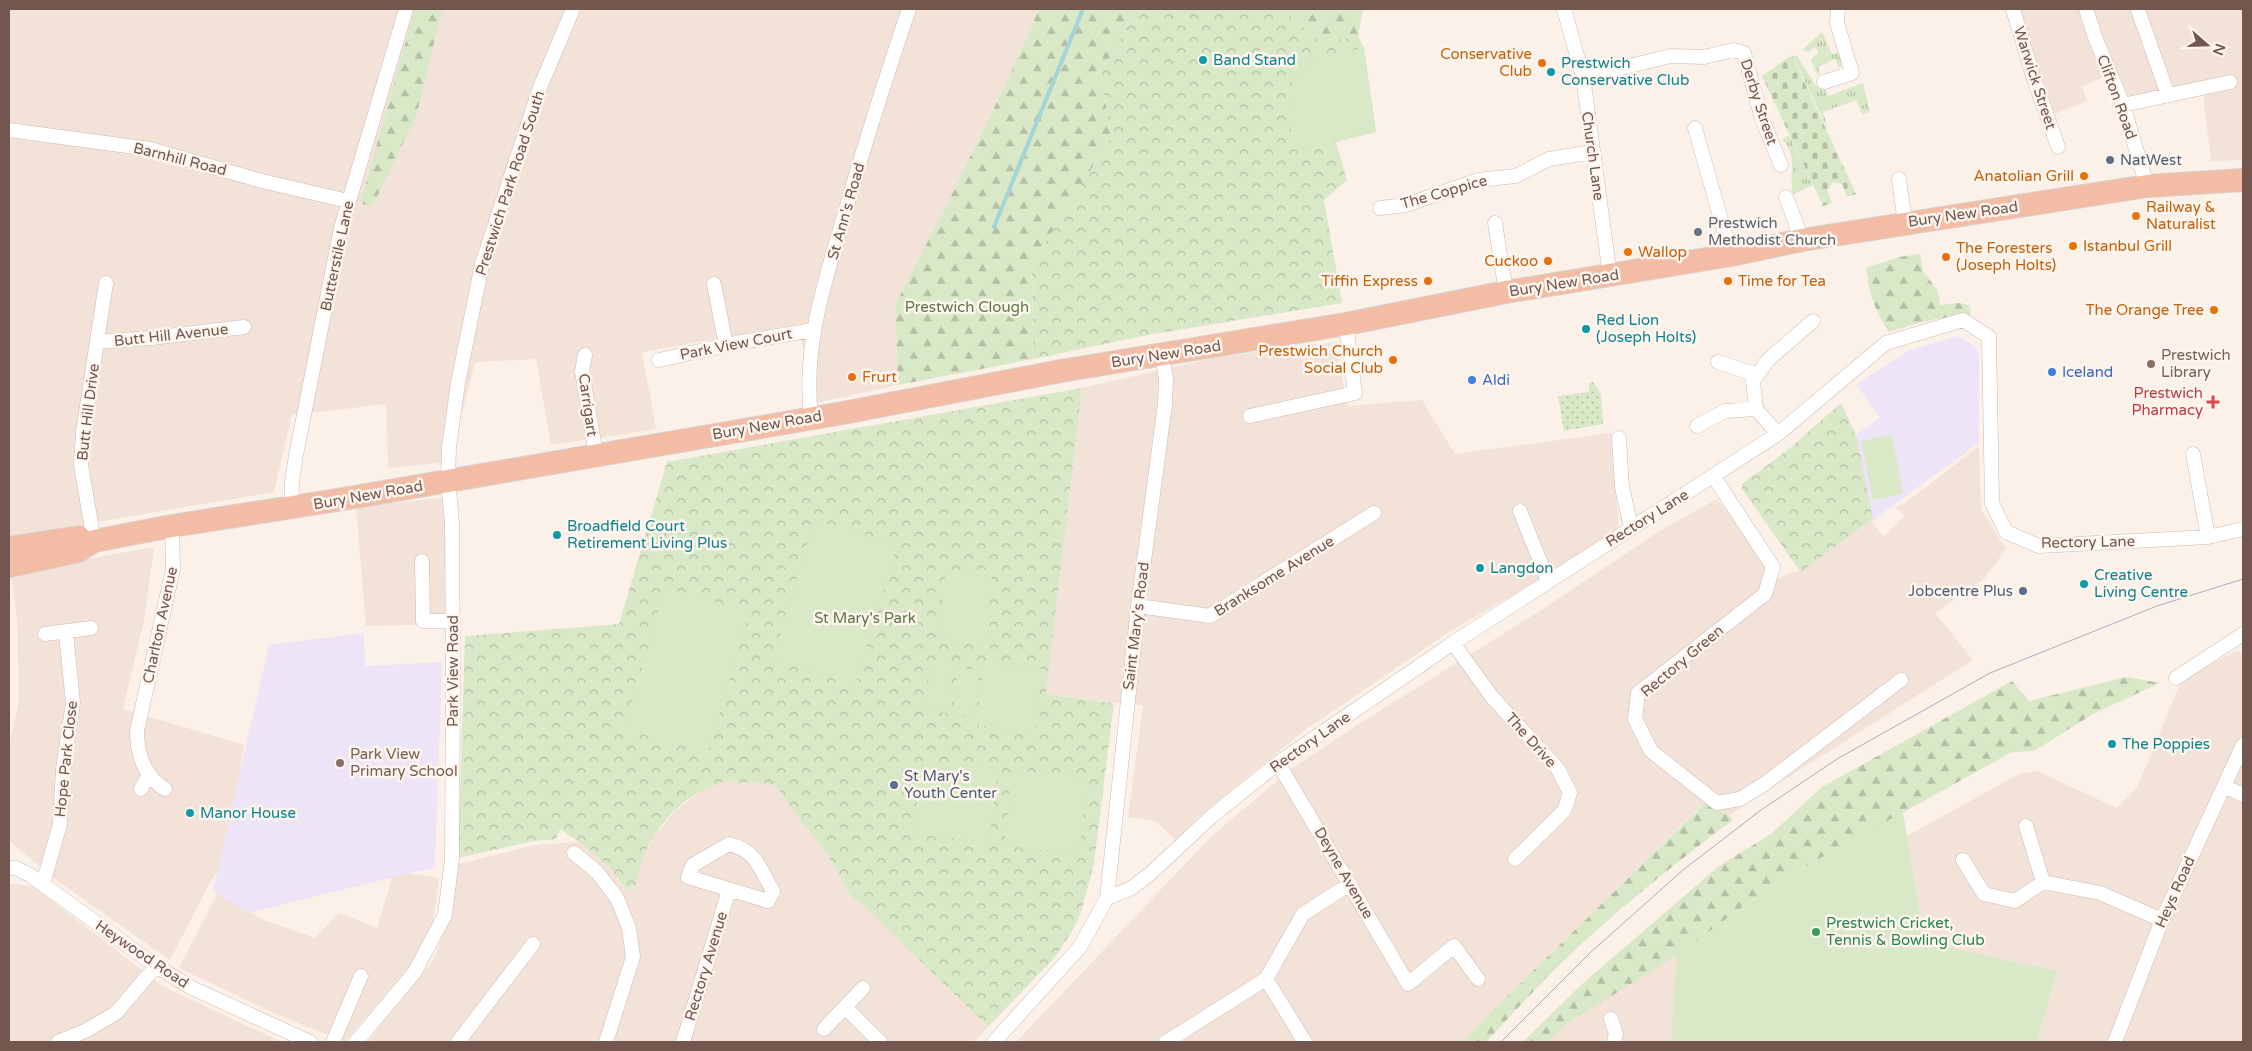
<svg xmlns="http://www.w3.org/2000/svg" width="2252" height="1051" viewBox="0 0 2252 1051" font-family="'Varela Round',sans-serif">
	<defs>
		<pattern id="grass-tufts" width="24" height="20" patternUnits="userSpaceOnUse" patternTransform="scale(1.25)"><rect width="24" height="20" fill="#d9e8c7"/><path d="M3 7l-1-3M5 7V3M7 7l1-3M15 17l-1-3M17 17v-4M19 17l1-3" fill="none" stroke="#b4bfa4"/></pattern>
		<pattern id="forest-firs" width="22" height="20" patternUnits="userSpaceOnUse" patternTransform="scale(1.25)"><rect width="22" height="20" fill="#d9e8c7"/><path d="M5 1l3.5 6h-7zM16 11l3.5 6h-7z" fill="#b4bfa4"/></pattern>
		<pattern id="cemetery-stones" width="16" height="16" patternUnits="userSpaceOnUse" patternTransform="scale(1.25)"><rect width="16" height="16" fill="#d9e8c7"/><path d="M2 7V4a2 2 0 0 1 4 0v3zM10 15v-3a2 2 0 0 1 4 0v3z" fill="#b4bfa4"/></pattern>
		<pattern id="park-crowns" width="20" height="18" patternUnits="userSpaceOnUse" patternTransform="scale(1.25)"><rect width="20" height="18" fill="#d9e8c7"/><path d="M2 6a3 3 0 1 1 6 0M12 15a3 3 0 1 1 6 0" fill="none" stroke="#b4bfa4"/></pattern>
		<pattern id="garden-dots" width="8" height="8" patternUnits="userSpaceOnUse" patternTransform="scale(1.25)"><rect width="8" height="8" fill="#d9e8c7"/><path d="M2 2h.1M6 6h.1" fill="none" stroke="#b4bfa4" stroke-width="1.8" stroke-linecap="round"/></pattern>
	</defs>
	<rect width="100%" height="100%" fill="#fbf1e8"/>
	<path fill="#f2e2d7" d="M9,9H1039L1011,73L947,204L895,305L898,385L811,404L800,324L642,352L656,429L551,445L536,359L475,362L450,462L388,468L386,404L292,415L274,492L9,537Z
		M2018,9H2243V160L2211,161L2203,94L2114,100L2107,76L2082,86L2087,101L2054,114Z
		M1335,342L1348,406L1422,400L1455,454L1612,433L1619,533L1449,632L1305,730L1197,818L1176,840L1155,821L1128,817L1143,706L1046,694L1082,388L1216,357Z
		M1979,446L1981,509L2006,549L1984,579L1935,613L1973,660L1729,815L1703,804L1486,1017L1463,1042H1016L1210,838L1292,768L1365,720L1535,614L1661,530L1717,499L1779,578L1802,569L1870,519L1883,537L1905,516L1895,507L1904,504Z
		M447,497L450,624L366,626L356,507Z
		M154,547L144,620L123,709L244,745L225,861L213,877L170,960L52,877L9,840V744L19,701L17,620L11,573Z
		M2239,650L2243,658V1042H2037L2057,971L1925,942L1907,836L2019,774L2037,771L2117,808L2137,788L2183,677Z
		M730,779L739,783L759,782L776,786L799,819L826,852L852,898L859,901L988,1027L974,1042H367L433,961L449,920L458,864L536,845L580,842L597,854L628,891L636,885L638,867L655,835L675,811L701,791Z
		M394,871L439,878L433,923L415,960L345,1042L276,1014L179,968L219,891L261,919L315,938L339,913L377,928Z
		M9,883L34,887L164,987L282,1042H9Z
		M1676,956L1671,1042H1547L1568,1023Z"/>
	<path fill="#eee4f7" d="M1957,336L1975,346L1979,354V443L1801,572L1742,489V484L1789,449L1841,403L1856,435L1880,418L1856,384L1910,350Z
		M364,633L365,666L442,662L435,867L248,913L213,891L269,645Z"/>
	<path fill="url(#grass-tufts)" d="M1822,32L1832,54L1843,51L1844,64L1839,68L1835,59L1818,67L1820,75L1817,74L1811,60L1819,52L1815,47L1808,52L1802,50Z
		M1793,56H1797L1816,86L1825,87L1828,96L1863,83L1870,112L1862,114L1856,100L1823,112L1828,130Z
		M1789,135L1813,185L1793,194C1789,177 1798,152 1782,140Z"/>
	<path fill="url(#forest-firs)" d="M415,9H442L416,117L374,203L370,206L364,205L361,201Z
		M1039,9H1137L1101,73L1111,138L1032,263L1033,359L898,385L895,305L947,204L1011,73Z
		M1283,9H1363L1358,36L1322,44Z
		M1920,254L1923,271L1938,291L1940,305L1959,303L1969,305L1971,311L1970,317C1940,315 1917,323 1889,332C1874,310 1870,294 1866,268L1899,257Z
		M2127,677L2160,683L2093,714L2034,751L2012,752L1774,884L1676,956L1568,1023L1547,1042H1523L1582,984L1719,866L1771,834L1822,787L2012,681L2029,701Z
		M1704,804L1729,815L1733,820C1671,866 1612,914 1557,967C1533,991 1510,1017 1486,1042H1463L1486,1017Z"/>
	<path fill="url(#cemetery-stones)" d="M1792,55L1856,194L1847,197L1842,184L1833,182L1827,190L1832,203L1823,206L1762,76Z"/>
	<path fill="url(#park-crowns)" d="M1137,9H1283L1322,44L1358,36L1364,48L1376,132L1336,142L1347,180L1324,200L1342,303L1148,335L1033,359L1032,263L1111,138L1101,73Z
		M1082,388L1046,694L1114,703L1094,863L1081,913L1071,933L1055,957L988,1027L859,901L852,898L826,852L799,819L776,786L759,782L739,783L730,779C721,783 711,787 702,791C667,808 641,848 636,885L628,891C607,862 589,848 560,829L556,839L534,841L458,858L465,636L619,624L667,462Z
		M1841,403L1856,435L1873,519L1801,572L1742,489V484L1789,449Z"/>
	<path fill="url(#garden-dots)" d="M1593,382L1601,394L1603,424L1564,431L1558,396L1589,392V383Z"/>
	<path fill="#d9e8c7" d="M1364,48L1376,132L1296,151L1290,126L1289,106L1293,79L1319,57Z
		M1892,435L1903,494L1873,500L1861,441Z
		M814,520L897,544L855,685L773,660Z
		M946,569L992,574L985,644L938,639Z
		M665,588L749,612L708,753L624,729Z
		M984,662L1042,669L1039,699H1034V701L1038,702L1034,732L977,725L980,695H984V693L981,692Z
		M930,664L952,666L946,713L925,710Z
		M958,667L980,670L974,716L953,714Z
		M923,759L998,768L989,843L913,834Z
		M1013,770L1088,778L1079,854L1004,846Z
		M1903,812L1925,942L2057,971L2037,1042H1671L1676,956L1774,884Z"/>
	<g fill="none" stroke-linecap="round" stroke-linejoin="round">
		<path stroke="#a4d4d5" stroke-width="4" d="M994,227L1083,9"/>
		<defs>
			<path id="minor" d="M1564,9L1583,77L1610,276
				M2013,9L2033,76L2058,147
				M2086,9L2095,37L2123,105L2147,186
				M2138,10L2168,95
				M1583,77L1671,56L1704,57L1733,50L1744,53L1762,119L1781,165
				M1824,82L1852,73L1837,23L1838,9
				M2123,105L2230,82
				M1695,128L1731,255
				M9,130L150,149L262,181L348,201
				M1899,179L1905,223
				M1786,197L1802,240
				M1380,208L1406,205L1478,180L1516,176L1549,159L1593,152
				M1495,223L1506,292
				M714,284L726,345
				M97,342L151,338L244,327
				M585,355L582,371L596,455
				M659,360L736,343L813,330
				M1718,362L1757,375
				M1250,416L1355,393L1346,324
				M811,417C803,344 824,285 844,216C864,146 886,77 909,9
				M1697,426L1725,411L1756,409
				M1778,434L1756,409L1753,381L1768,360L1813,321
				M1619,438L1622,487L1631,527
				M2193,454L2208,537
				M1714,477L1773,567L1765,594L1638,693L1635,719L1651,751L1717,803L1740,799L1763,785L1901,680
				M291,508L292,482L296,455L341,228L406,9
				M1520,511L1548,581
				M94,541L81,465L83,432L106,283
				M422,561L423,621H453
				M1138,606L1210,616L1374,513
				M45,634L91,628
				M1453,643L1492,697L1558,769L1570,793L1564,811L1515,859
				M2176,678L2243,634
				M1278,763L1408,984L1454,946L1478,979
				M2224,786L2243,795
				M141,789L149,774
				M165,789C144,776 137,755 137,731L173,569L172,526
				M2026,826L2043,882
				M729,844C756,850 760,869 773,891L768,901L688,877L693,865Z
				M574,853L597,872L617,898L629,928L633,957L606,1042
				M1963,860L1984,894L2015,901L2043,882L2100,893L2162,920
				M9,868H16L30,875L156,966L192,988L310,1042
				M43,884L60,824L63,769L73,703L66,633
				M1107,898L1130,889L1151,873L1212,816L1278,763L1453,643L1778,434L1886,343L1963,320L1989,337L1992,503L2006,532L2039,546L2208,537L2243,529
				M1266,979L1305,1042
				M845,1007L880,1042
				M1611,1019L1616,1034L1614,1042
				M824,1029L863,988
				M58,1042L85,1031L116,1013L156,966
				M333,1042L361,976
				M356,1042L414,973L445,915L452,858L453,683L452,522L448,480L449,447L458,383L482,264L541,85L573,9
				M458,1042L533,944
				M683,1042L729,890
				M994,1042L1080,947L1107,898L1138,606L1165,404L1166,379L1162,355
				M1166,1042L1266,979L1303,914L1350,884
				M2115,1042L2162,920L2243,745"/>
			<path id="trunk" d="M9,548L79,537
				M9,566L78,551L94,541L172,526L343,499L843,413L1061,371L1346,324L1506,292L1731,255L1802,240L2147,186L2243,180"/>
		</defs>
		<use href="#minor" stroke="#cebab1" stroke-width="15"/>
		<use href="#trunk" stroke="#d8d0cd" stroke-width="24"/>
		<use href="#minor" stroke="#fff" stroke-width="14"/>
		<use href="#trunk" stroke="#f3bca4" stroke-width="22"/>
		<path stroke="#b2a6c4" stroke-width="1" d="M1501,1042L1591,952L1683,870L1761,810L1837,759L1990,673L2157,606L2243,579"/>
	</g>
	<g fill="#0f9aa8" stroke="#fef5ee" stroke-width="2">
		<circle cx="1203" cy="60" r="5"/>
		<circle cx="1551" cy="72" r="5"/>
		<circle cx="1586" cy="329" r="5"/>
		<circle cx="557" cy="535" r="5"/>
		<circle cx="1480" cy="568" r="5"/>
		<circle cx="2084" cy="584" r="5"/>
		<circle cx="2112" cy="744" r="5"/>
		<circle cx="190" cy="813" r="5"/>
	</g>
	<g fill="#e8710a" stroke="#fef5ee" stroke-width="2">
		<circle cx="1542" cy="63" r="5"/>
		<circle cx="2084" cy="176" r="5"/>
		<circle cx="2136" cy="216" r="5"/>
		<circle cx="2073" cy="246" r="5"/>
		<circle cx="1628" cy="252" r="5"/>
		<circle cx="1946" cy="257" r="5"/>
		<circle cx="1548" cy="261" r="5"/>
		<circle cx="1428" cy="281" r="5"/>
		<circle cx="1728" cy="281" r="5"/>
		<circle cx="2214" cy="310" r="5"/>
		<circle cx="1393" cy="360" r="5"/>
		<circle cx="852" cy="377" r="5"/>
	</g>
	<g fill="#5c6f8a" stroke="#fef5ee" stroke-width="2">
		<circle cx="2110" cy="160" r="5"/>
		<circle cx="2023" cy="591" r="5"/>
		<circle cx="894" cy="785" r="5"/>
	</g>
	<circle fill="#6b7280" stroke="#fef5ee" stroke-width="2" cx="1698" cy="232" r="5"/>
	<g fill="#8d6e63" stroke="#fef5ee" stroke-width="2">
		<circle cx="2151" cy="364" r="5"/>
		<circle cx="340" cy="763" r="5"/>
	</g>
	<g fill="#3f7fe0" stroke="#fef5ee" stroke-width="2">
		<circle cx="2052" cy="372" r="5"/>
		<circle cx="1472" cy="380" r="5"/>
	</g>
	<path fill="#e0444e" stroke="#fef5ee" stroke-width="2" d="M2210.5 394.5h5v5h5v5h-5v5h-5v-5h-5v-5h5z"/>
	<circle fill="#2e9e5b" stroke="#fef5ee" stroke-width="2" cx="1816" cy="932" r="5"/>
	<g text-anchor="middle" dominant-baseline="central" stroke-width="5" stroke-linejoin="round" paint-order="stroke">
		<g font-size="15" fill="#c56008" stroke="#fef5ee" text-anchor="end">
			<text x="1532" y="54">Conservative<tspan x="1532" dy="17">Club</tspan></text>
			<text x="2074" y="176">Anatolian Grill</text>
			<text x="2146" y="207" text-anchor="start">Railway &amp;<tspan x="2146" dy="17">Naturalist</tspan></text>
			<text x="2083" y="246" text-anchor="start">Istanbul Grill</text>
			<text x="1956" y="248" text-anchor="start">The Foresters<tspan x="1956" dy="17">(Joseph Holts)</tspan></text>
			<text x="1638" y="252" text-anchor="start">Wallop</text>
			<text x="1538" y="261">Cuckoo</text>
			<text x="1418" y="281">Tiffin Express</text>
			<text x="1738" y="281" text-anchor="start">Time for Tea</text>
			<text x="2204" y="310">The Orange Tree</text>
			<text x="1383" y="351">Prestwich Church<tspan x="1383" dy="17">Social Club</tspan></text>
			<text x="862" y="377" text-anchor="start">Frurt</text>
		</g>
		<g font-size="15" fill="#0d838f" stroke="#fef5ee" text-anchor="start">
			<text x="1213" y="60">Band Stand</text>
			<text x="1561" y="63">Prestwich<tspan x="1561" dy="17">Conservative Club</tspan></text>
			<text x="1596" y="320">Red Lion<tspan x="1596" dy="17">(Joseph Holts)</tspan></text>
			<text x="567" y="526">Broadfield Court<tspan x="567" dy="17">Retirement Living Plus</tspan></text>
			<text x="1490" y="568">Langdon</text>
			<text x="2094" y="575">Creative<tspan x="2094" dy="17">Living Centre</tspan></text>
			<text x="2122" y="744">The Poppies</text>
			<text x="200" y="813">Manor House</text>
		</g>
		<g font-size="15" fill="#73564d" stroke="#fef5ee">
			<text transform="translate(2035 78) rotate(72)">Warwick Street</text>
			<text transform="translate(2117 97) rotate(70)">Clifton Road</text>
			<text transform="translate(1759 102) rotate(72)">Derby Street</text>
			<text transform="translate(1593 156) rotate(82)">Church Lane</text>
			<text transform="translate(180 159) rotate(14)">Barnhill Road</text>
			<text transform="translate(510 183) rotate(-72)">Prestwich Park Road South</text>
			<text transform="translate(1444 192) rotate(-16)">The Coppice</text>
			<text transform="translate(846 211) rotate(-74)">St Ann's Road</text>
			<text transform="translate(1963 214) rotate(-8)">Bury New Road</text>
			<text transform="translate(337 256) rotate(-78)">Butterstile Lane</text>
			<text transform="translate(1564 283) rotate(-9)">Bury New Road</text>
			<text transform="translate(171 335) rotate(-6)">Butt Hill Avenue</text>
			<text transform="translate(736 344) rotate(-11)">Park View Court</text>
			<text transform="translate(1166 354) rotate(-9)">Bury New Road</text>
			<text transform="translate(588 405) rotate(82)">Carrigart</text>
			<text transform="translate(88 412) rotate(-83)">Butt Hill Drive</text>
			<text transform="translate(767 425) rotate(-10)">Bury New Road</text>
			<text transform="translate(368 495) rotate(-10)">Bury New Road</text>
			<text transform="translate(1647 518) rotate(-32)">Rectory Lane</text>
			<text transform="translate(2088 542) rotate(-1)">Rectory Lane</text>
			<text transform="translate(1274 576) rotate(-32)">Branksome Avenue</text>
			<text transform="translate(160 625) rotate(-78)">Charlton Avenue</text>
			<text transform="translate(1136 626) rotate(-83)">Saint Mary's Road</text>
			<text transform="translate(1682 661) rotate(-40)">Rectory Green</text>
			<text transform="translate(453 671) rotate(-90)">Park View Road</text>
			<text transform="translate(1531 740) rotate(48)">The Drive</text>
			<text transform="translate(1310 742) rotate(-35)">Rectory Lane</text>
			<text transform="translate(66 759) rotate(-84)">Hope Park Close</text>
			<text transform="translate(1344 873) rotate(60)">Deyne Avenue</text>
			<text transform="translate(2175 892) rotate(-66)">Heys Road</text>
			<text transform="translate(142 954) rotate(34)">Heywood Road</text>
			<text transform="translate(706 966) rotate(-73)">Rectory Avenue</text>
		</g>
		<g font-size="15" fill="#4e5e75" stroke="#fef5ee" text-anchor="start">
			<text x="2120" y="160">NatWest</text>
			<text x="2013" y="591" text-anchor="end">Jobcentre Plus</text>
			<text x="904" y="776">St Mary's<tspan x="904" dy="17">Youth Center</tspan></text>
		</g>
		<g font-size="15" fill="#5b616d" stroke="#fef5ee" text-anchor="start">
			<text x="1708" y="223">Prestwich<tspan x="1708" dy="17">Methodist Church</tspan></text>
		</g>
		<g font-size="15" fill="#5c7846" stroke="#fef5ee">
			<text x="967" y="307">Prestwich Clough</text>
			<text x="865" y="618">St Mary's Park</text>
		</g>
		<g font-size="15" fill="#785e54" stroke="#fef5ee" text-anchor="start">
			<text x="2161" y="355">Prestwich<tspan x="2161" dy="17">Library</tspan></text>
			<text x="350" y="754">Park View<tspan x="350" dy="17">Primary School</tspan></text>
		</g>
		<g font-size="15" fill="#366cbe" stroke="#fef5ee" text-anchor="start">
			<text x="2062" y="372">Iceland</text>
			<text x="1482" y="380">Aldi</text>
		</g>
		<g font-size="15" fill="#be3a42" stroke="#fef5ee" text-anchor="end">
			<text x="2203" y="393">Prestwich<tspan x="2203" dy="17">Pharmacy</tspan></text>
		</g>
		<g font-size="15" fill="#27864d" stroke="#fef5ee" text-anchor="start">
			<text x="1826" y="923">Prestwich Cricket,<tspan x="1826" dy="17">Tennis &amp; Bowling Club</tspan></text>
		</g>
	</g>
	<rect width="2252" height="1051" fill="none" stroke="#73564d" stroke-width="20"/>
	<g transform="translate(2207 45) rotate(110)" stroke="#fef5ee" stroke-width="4" paint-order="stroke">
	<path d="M0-4L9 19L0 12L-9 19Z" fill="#73564d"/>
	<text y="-8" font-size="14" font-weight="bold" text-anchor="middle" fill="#73564d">N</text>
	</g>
</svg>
